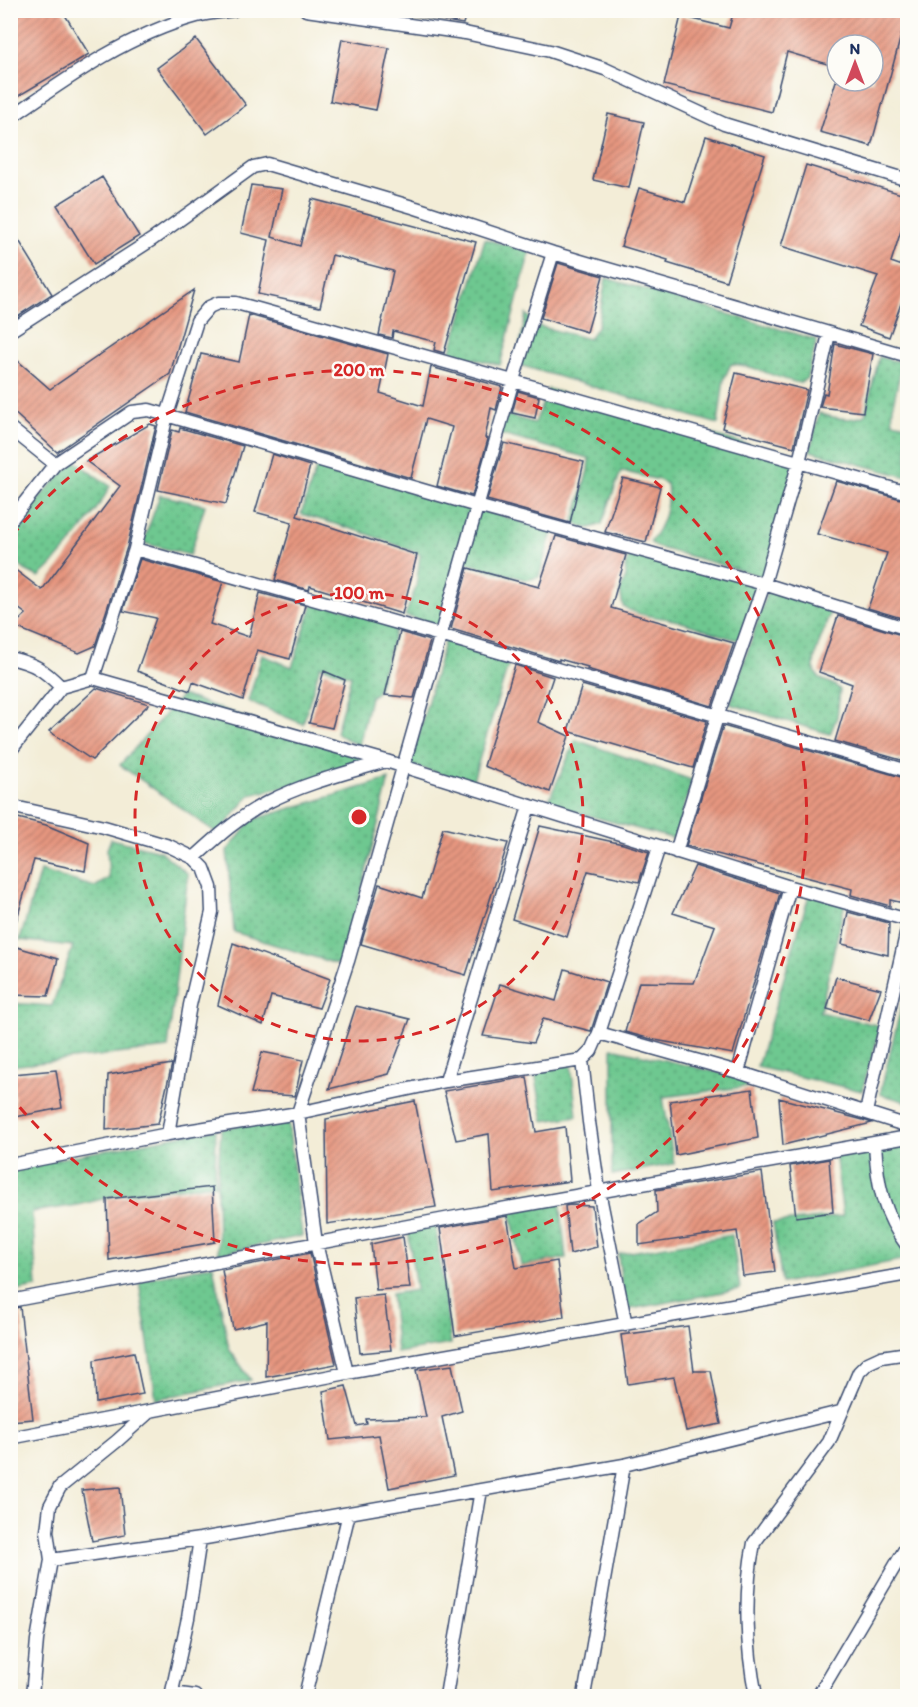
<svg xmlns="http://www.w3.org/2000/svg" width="918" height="1707" viewBox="0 0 918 1707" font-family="Itim,sans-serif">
	<defs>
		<pattern id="grass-dots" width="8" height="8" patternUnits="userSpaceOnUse" patternTransform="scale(1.5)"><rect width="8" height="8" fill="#6ec890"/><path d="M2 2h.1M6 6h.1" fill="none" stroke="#5aa379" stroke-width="1.8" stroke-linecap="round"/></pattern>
		<pattern id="building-hatch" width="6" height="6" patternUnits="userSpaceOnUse" patternTransform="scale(1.5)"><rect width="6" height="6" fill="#e6967f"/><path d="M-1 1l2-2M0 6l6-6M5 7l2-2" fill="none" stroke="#ba7b6b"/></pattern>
	</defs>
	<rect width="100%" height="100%" fill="#fdfcf7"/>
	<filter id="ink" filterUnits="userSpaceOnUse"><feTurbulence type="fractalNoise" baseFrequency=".0167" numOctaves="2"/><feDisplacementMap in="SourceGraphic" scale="12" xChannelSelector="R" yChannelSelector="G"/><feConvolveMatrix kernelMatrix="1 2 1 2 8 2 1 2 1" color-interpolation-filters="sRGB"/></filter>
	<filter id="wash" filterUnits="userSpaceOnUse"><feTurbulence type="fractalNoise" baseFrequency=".008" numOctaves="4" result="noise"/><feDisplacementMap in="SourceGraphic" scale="24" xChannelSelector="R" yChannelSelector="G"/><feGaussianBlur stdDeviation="1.35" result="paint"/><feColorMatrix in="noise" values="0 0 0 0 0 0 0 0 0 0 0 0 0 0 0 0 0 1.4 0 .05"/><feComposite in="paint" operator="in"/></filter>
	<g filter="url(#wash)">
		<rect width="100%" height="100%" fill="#f3edd7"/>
		<path fill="url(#grass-dots)" stroke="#447c77" stroke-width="1.5" d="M485,239L530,251L500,365L450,353Z
			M606,278L817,340L807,378L800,383C776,379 755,365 731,364L724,379L718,424L516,364L526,314L538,326L589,339L598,325Z
			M879,357L901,362C901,382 890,401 893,422L907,425V477L810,451L819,413C833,418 851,422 865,415Z
			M548,389L797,458L765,577L657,547L650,542C663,526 670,505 667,484L659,480L621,471L602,524C590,529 583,531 574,521L588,470L589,458L494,433L499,413L535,423Z
			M75,461L110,486C97,513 62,557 39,577L25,570L11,558V540L24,519L42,495Z
			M318,463L472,507L441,626L405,616L416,587L420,554L362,532L301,514Z
			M160,495L205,505L190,555L143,543Z
			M478,508L554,532L550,539L539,577L527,580L463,562Z
			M632,549L761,584L743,641C721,637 702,628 681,622C663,616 638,618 623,606L620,591L626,576L625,566Z
			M769,587L831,607C830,623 806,661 817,675C823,683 833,681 840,690L837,717L830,734L730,704Z
			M314,600L397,625L377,692L370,697L359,746L336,733L351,676L320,666L303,724L248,701L262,655L292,667Z
			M446,636L511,656L472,783L410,765Z
			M182,695L380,764L250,795L218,834L120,765Z
			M576,740L692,780L675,839L547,804Z
			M389,779L343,966L234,932L227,851L252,820Z
			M111,839L160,851L188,874L168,1048L11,1066V1003L52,1006L73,946L20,940L40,871L95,887L109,878L107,849Z
			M812,885L846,898L820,1012L881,1026L862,1091L757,1067Z
			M907,982L908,1102H907L880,1094Z
			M612,1048L768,1084L663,1097L674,1164L612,1175Z
			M571,1064L577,1116L544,1121L534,1068Z
			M264,1120L288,1121L302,1236L218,1254L217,1187L221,1129Z
			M216,1129L215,1184L123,1194L78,1205L32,1212L37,1287L11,1292L10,1168Z
			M907,1140V1259L782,1283L773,1223L843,1216L835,1153Z
			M560,1200L566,1258L521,1266L510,1208Z
			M435,1221L451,1344L397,1353L391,1294L416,1290L407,1224Z
			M732,1235L740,1289L625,1310L618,1254Z
			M213,1265L229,1349L251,1380L156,1399L139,1280Z"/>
		<g id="blocks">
			<path fill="url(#building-hatch)" d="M10,10H62L89,54L10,101Z
				M411,10H467L463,24L411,15Z
				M734,10H908L871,146L820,132L836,81H873V45H837V67L787,52L772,112L664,85L681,16L729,28Z
				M196,39L246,105L207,134L157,68Z
				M342,39L389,48L376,110L330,101Z
				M608,114L644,122L629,188L593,180Z
				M706,136L765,155L726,281L667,263L668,260L621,246L639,188L685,202Z
				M806,165L908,196V209L891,262L908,268V284L889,337L859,326L878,276L781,246Z
				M102,177L139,236L94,264L57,205Z
				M251,185L282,189L272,237L300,246L312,199L476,242L444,353L434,350L436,342L393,331L392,338L379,335L393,271L332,255L320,307L258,294L269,240L241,233Z
				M10,226L52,294L10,321Z
				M558,263L603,276L587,332L541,318Z
				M194,290L170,374L57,452L10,409V354L50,389Z
				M249,315L388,354L380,393L423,406L431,367L502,387L496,410L491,408L485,438L488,439L472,496L437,486L452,427L426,419L411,478L185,412L201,354L239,362Z
				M835,344L873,354L863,412L820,407L824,393L827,394Z
				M736,373L807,390L794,447L722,428Z
				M518,391L539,397L535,418L512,413Z
				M150,424L156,426L127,547L95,646L79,653L13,626L26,614L10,602V566L42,590L120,486L86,461Z
				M180,428L243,446L226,504L158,490L172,430L179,432Z
				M504,443L584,462L570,523L487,500Z
				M272,454L310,466L297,516L417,555L402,614L310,586L309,590L275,580L292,522L255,512Z
				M623,478L660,487L646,542L605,532Z
				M836,481L908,501V620L868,608L887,553L817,534Z
				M556,536L626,555L611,608L734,643L712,706L587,669L588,667L559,659V661L451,629L468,568L539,587Z
				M140,559L223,582L210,624L249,637L260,593L305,605L290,659L257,650L243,700L193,682L190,691L137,671L156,618L123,611Z
				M838,616L908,637V762L835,741L852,684L819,672Z
				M400,632L430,641L414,698L385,695Z
				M515,665L553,677L538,722L569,736L550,792L484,766Z
				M324,671L345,680L332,728L309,723Z
				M582,685L707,721L693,768L568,731Z
				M96,688L149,704L92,760L49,731Z
				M723,726L908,779V904L890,900V906L851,895L852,889L686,846Z
				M10,816L46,825L89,843L85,871L34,860L14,929L10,928Z
				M540,826L623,844L649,852L639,882L588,871L567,937L512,919Z
				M443,828L508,843L466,975L361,944L379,884L422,898Z
				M695,866L780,893L733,1054L655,1040L625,1032L639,982L694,983L715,926L673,913Z
				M848,912L889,923L888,955L842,944Z
				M233,943L330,979L319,1008L271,996L263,1025L218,1005Z
				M10,945L58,959L48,996L10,995Z
				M565,969L607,982L591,1031L543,1019L533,1043L483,1036L500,984L556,1001Z
				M836,977L881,989L869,1020L827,1009Z
				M356,1006L410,1019L389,1074L329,1089Z
				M262,1052L303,1060L295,1096L251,1093Z
				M172,1064L158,1124L106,1130L108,1075Z
				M56,1070L62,1108L15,1117L13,1074Z
				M527,1077L536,1132L565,1127L570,1181L493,1192L489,1134L456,1140L444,1091Z
				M752,1089L758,1138L676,1155L670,1101Z
				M779,1098L863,1120L872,1123L783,1145Z
				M415,1101L436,1207L327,1224L326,1119Z
				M829,1159L833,1212L796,1217L790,1166Z
				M762,1172L775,1272L743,1276L737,1231L639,1245V1224L657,1212L656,1190Z
				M212,1187L215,1242L109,1260L107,1199Z
				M570,1205L592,1206L597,1247L570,1254L565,1206Z
				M507,1216L516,1268L557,1261L564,1317L455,1336L440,1228Z
				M403,1237L410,1288L376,1290L371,1244Z
				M310,1253L336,1364L266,1377L267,1321L233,1329L222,1270Z
				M384,1295L391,1350L360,1353L354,1298Z
				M20,1307L33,1419L10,1421V1309Z
				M688,1326L694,1371H711L721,1424L686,1431L674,1377L628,1384L621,1335Z
				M134,1352L143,1394L96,1403L94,1360Z
				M452,1365L462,1411L442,1417L454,1475L389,1488L379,1435L330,1440L323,1391L346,1386L357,1426L367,1424L366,1419L426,1417L416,1370Z
				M120,1487L125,1535L92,1541L82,1490Z"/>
		</g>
	</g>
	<g filter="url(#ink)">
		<use href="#blocks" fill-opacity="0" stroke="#3b4c70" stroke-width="1.5"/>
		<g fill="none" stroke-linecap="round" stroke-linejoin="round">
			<defs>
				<path id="minor" d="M306,10L465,33L550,51L605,69L724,124L908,180
					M10,118C69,77 127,35 197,16C209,13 222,12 234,10
					M10,331L153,239L253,167L267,164L416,208L553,253L908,356
					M10,428L55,464
					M10,521L55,464L132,412L149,410L477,506L764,584L908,629
					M135,549L167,415L197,321L209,307L218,303H236L258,309L908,493
					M10,658C35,664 43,669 61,687
					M93,678L386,761L790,887L908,920
					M10,751L61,687L93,678L135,549L440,635L908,771
					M10,806L104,827L169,846L194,858L204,868L211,887L212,912L190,1005L168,1134
					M676,852L717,717L764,584L799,462L829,334
					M194,858C217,837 240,816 268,802C305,783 346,773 386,761
					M599,1033L738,1072L908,1126
					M582,1060L589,1122L599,1191L626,1325
					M738,1072L790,887
					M446,1081L529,806
					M866,1112L908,926
					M875,1143C877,1184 883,1214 908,1247
					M10,1165L168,1134L298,1113L446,1081L582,1060L591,1051L599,1033L659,847
					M10,1301L456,1217L908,1137
					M347,1373L908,1274
					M10,1438L347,1373L316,1243L298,1113L348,961L513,380L553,253
					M51,1560L200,1539L624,1465L840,1412
					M172,1693L195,1696
					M32,1696L37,1640L51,1560L47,1531L50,1506L60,1487L117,1441L148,1413
					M171,1696L188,1618L200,1539
					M305,1696L349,1513
					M446,1696L481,1490
					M584,1696L624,1465
					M756,1696C746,1647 744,1592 754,1543L829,1442L859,1372L868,1363L881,1357L908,1353
					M818,1696L908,1544"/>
			</defs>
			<use href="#minor" stroke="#3b4c70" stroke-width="15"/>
			<use href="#minor" stroke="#fff" stroke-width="12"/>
		</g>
	</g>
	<g fill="none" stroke="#d62828" stroke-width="3" stroke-dasharray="10 8">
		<circle cx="359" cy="817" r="224"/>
		<path d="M12 536A447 447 0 1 1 12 1098"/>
	</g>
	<circle cx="359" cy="817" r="9" fill="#d62828" stroke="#fdfcf7" stroke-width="3"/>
	<g font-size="18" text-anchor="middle" font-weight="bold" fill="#d62828" stroke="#fdfcf7" stroke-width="5" stroke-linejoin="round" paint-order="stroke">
		<text x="359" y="376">200 m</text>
		<text x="359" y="599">100 m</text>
	</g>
	<rect width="918" height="1707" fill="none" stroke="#fdfcf7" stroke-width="36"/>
	<g transform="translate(855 63)"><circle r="28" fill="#fdfcf7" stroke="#a3aaba" stroke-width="1.5"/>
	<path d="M0-4.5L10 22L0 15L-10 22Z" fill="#d1495b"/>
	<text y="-9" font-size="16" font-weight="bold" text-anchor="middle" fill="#1b2f5e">N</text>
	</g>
</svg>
